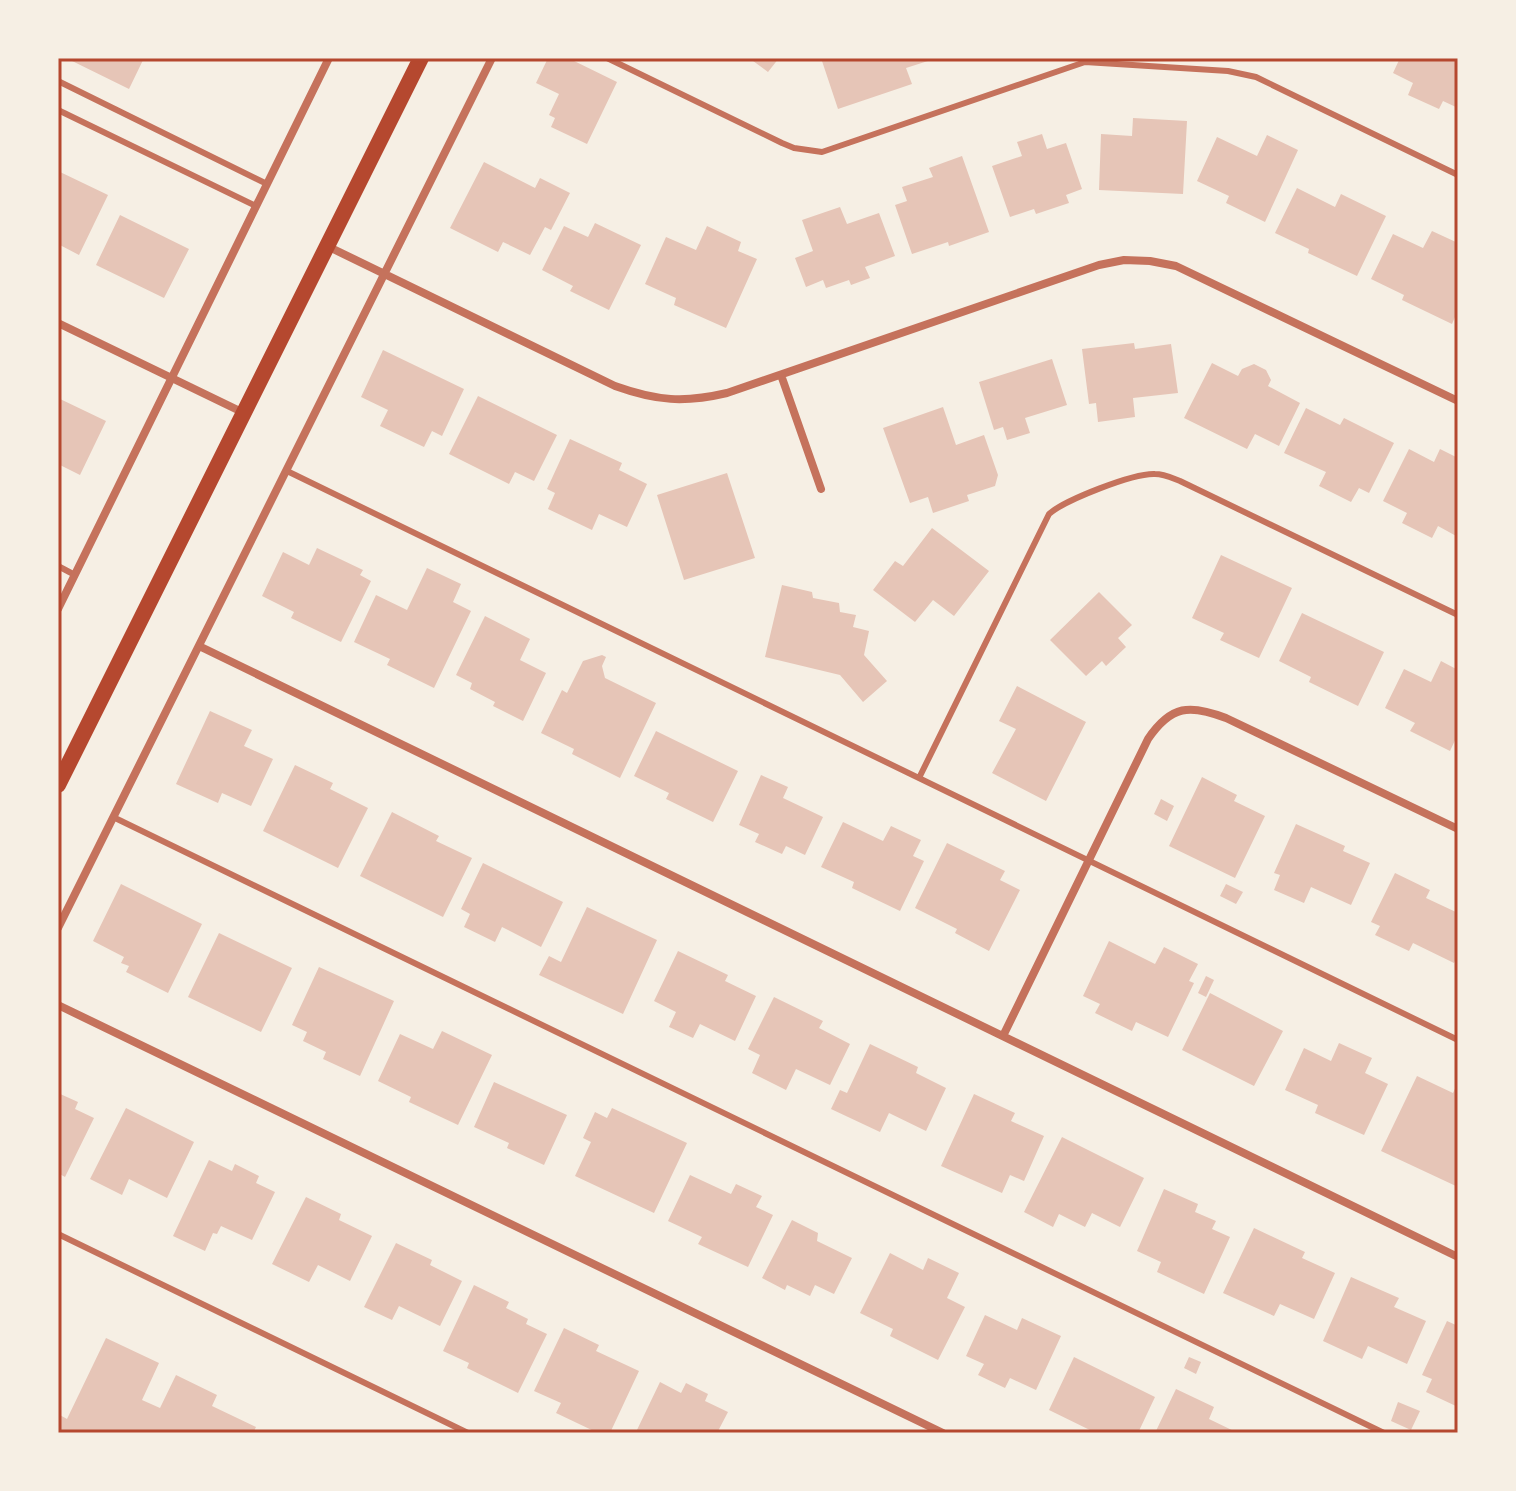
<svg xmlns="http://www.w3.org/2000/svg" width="1516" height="1491" viewBox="0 0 1516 1491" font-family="'PT Sans Narrow',sans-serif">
	<rect width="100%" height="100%" fill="#f6efe4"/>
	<path fill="#e6c5b7" d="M66,58H144L129,89Z
		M548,58H568L617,82L587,144L551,127L555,118L549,115L559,94L536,83Z
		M749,58H779L768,72Z
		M821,58H930L931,60L906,68L912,84L838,109Z
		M1400,58H1458V108L1443,101L1439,109L1408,95L1413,83L1393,73Z
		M1133,118L1187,121L1183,194L1099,190L1101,134L1132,136Z
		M1042,134L1047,149L1066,143L1082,189L1066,195L1069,203L1036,214L1034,209L1010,217L992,166L1022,156L1017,142Z
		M1267,135L1298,150L1265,222L1226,203L1229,196L1197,181L1217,137L1257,156Z
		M962,156L989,232L949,246L948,242L912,254L895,205L907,201L902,187L933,177L929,168Z
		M484,162L535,188L540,178L570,193L551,230L545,227L530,255L503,242L498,252L450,228Z
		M58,171L108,195L79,255L58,244Z
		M1297,188L1335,207L1341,194L1386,216L1357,276L1308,253L1309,249L1275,233Z
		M840,207L847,224L879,213L895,256L865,267L870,278L851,285L849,280L826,288L823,280L806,287L795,258L813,251L802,220Z
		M120,215L189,249L164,298L96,265Z
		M595,223L641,245L609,310L570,291L573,286L542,270L564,226L588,237Z
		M707,226L741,242L738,251L757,259L726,328L674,305L676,298L645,284L666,237L696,250Z
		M1432,231L1458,243V319L1455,317L1452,324L1402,300L1404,295L1371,279L1393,234L1423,248Z
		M1134,343L1135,349L1171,344L1178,393L1133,398L1135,417L1098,422L1096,403L1089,404L1082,349Z
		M383,350L464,389L442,436L432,431L424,447L380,426L388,410L361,397Z
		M1052,359L1067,405L1025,418L1030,433L1007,440L1003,427L994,430L979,382Z
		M1212,363L1238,376L1242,369L1254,364L1266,370L1271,380L1268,386L1300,403L1279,446L1255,434L1247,449L1184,418Z
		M478,396L557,435L534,481L515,472L509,484L449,454Z
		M58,398L106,421L80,475L58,464Z
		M943,407L956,445L984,435L998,475L995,486L967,495L969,501L933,513L928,497L910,503L883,428Z
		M1306,408L1340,425L1344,418L1394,443L1369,493L1359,488L1351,502L1319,486L1326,472L1284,453Z
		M570,439L622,463L619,470L647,484L627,527L599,514L592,530L548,509L555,493L547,489Z
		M1409,449L1434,462L1440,449L1458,458V537L1438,526L1432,538L1402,523L1407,513L1383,501Z
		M727,473L755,558L684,580L657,495Z
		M932,528L989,571L954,616L933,600L915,622L873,590L895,561L903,566Z
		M317,548L363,570L360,575L371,581L341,642L291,618L294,612L262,596L283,552L309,565Z
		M1221,555L1292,588L1259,658L1220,640L1224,633L1192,618Z
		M427,568L461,584L453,602L471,611L434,688L387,665L390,659L354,642L376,595L407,610Z
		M782,585L812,592L813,598L839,603L840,612L856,615L853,627L869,631L864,655L887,681L863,702L840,675L765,657Z
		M1099,592L1132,625L1118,638L1126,647L1106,666L1102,661L1086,676L1050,640Z
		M1302,613L1384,652L1358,706L1309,682L1311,677L1279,661Z
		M485,616L530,639L520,660L546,673L523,721L493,706L495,702L470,689L472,683L456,675Z
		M602,655L606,657L602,666L605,678L656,703L620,778L572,754L574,749L541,733L562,690L567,693L583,661Z
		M1441,661L1458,670V734L1450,751L1410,731L1415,723L1385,708L1404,669L1431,682Z
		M1017,686L1086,722L1046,801L992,773L1016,729L999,721Z
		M210,711L252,730L244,746L273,759L251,806L222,793L218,803L176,784Z
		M656,731L738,771L713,822L666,799L669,793L634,776Z
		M295,765L333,783L330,789L368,808L338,868L263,831Z
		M761,775L788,787L783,798L823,817L805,855L786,846L782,854L755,842L759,834L739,825Z
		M1202,777L1237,795L1234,801L1265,816L1235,878L1169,846Z
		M1161,799L1174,806L1167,821L1154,814Z
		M392,812L439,836L436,841L472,858L443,917L360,876Z
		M843,822L883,841L891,826L921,840L913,856L924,861L900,911L852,888L854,882L821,867Z
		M1296,824L1345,846L1343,851L1370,863L1351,905L1311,887L1304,903L1274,890L1280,875L1274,873Z
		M947,843L1005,871L1000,880L1020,890L989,951L955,933L957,929L915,908Z
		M483,863L563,902L541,947L502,927L495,942L464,927L470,914L461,909Z
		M1395,873L1430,890L1426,898L1458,913V955L1454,963L1413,943L1409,951L1375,935L1380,926L1371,922Z
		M121,884L202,924L168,993L126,972L129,966L121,963L124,957L93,941Z
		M1226,884L1243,892L1236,904L1220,896Z
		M587,907L657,940L623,1014L539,975L549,956L561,962Z
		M219,933L292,968L261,1032L188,997Z
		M1109,941L1155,964L1164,947L1198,964L1189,981L1194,983L1168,1037L1136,1022L1132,1031L1095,1013L1100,1004L1083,996Z
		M678,951L728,975L725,981L756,996L735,1041L700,1024L693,1038L669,1027L676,1012L654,1001Z
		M319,967L394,1001L360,1076L323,1059L326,1052L303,1041L307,1032L292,1025Z
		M1206,976L1214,980L1206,997L1198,993Z
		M1210,993L1283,1031L1254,1086L1182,1050Z
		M774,997L823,1021L819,1028L850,1044L830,1085L796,1069L786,1090L752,1073L760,1055L748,1049Z
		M442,1031L492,1055L458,1125L409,1102L411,1097L378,1081L400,1034L433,1049Z
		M1339,1043L1372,1058L1365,1073L1388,1084L1364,1135L1315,1113L1318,1105L1285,1090L1304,1048L1331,1061Z
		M870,1044L918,1067L916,1073L946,1088L926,1131L889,1113L880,1132L831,1109L840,1090L847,1093Z
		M1417,1076L1453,1093L1458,1082V1187L1381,1151Z
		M494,1082L567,1115L544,1165L507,1148L509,1143L474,1127Z
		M58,1093L78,1102L75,1109L94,1118L65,1177L58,1173Z
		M974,1094L1015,1113L1011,1121L1044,1136L1024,1181L1010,1175L1002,1193L941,1166Z
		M126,1108L194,1142L167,1198L129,1179L122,1195L90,1179Z
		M612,1108L687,1143L654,1213L575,1176L591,1142L583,1138L595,1112L607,1118Z
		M1062,1137L1144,1178L1120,1227L1092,1213L1085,1227L1059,1214L1053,1227L1024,1212Z
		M209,1160L232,1171L235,1164L259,1176L256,1183L275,1192L252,1240L221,1226L217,1234L213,1233L205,1251L173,1236Z
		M690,1175L731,1194L736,1184L762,1196L756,1207L773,1215L748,1267L698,1244L702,1237L668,1221Z
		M1164,1189L1198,1204L1195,1212L1216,1221L1212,1229L1230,1237L1204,1294L1157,1272L1161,1262L1137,1251Z
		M306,1197L341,1214L339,1220L372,1236L350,1281L318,1265L309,1282L272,1264Z
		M792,1220L818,1233L817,1241L852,1258L834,1294L815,1285L810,1296L787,1285L785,1290L762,1278Z
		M1254,1228L1305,1252L1302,1258L1335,1273L1314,1319L1280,1304L1274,1316L1223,1293Z
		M396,1243L432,1260L430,1265L462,1281L440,1326L399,1306L392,1320L364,1307Z
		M890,1253L923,1270L928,1258L959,1273L947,1298L965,1307L938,1360L890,1336L893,1329L860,1313Z
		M1351,1277L1399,1298L1394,1307L1426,1321L1407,1364L1368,1346L1362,1359L1323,1341Z
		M474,1285L509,1302L506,1308L528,1319L526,1324L547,1334L518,1393L467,1368L469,1363L443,1351Z
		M985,1315L1017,1330L1022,1318L1061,1336L1036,1390L1010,1378L1005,1388L978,1375L984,1364L966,1356Z
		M1447,1321L1458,1326V1407L1426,1392L1432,1379L1422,1375Z
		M564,1328L599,1345L596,1351L639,1371L610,1433H598L556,1413L561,1403L534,1391Z
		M106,1338L159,1363L142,1400L160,1408L176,1375L217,1395L212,1406L256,1427L253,1433H58V1414L67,1419Z
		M1074,1357L1155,1397L1138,1433H1096L1049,1410Z
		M1189,1357L1201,1362L1196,1374L1184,1368Z
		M660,1382L681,1393L686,1383L708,1394L705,1401L728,1412L717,1433L636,1432Z
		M1176,1389L1214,1407L1209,1419L1238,1433H1155Z
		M1398,1402L1420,1411L1411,1430L1391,1421Z"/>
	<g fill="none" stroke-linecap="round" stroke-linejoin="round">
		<path stroke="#c5725c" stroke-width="6" d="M607,58L782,143L794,148L822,152L1085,62L1228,71L1256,77L1458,175
			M58,81L267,184
			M58,110L256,206
			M287,471L1458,1040
			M58,566L75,575
			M920,776L1049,514C1065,500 1133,473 1155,474C1164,474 1172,478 1180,481L1458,615
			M113,817L1384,1433
			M58,1234L468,1433"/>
		<path stroke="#c5725c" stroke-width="8" d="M327,246L615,386C657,401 684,403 727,393L1099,265L1124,260L1150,261L1176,266L1458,401
			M58,323L244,413
			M781,375L821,489
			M58,609L329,58
			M199,646L1458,1257
			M58,928L492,58
			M58,1005L943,1433
			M1003,1036L1148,739C1171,705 1190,704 1226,718L1458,829"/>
		<path stroke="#b5482f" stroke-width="16" d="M58,785L421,58"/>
	</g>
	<rect width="1516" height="1491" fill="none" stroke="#f6efe4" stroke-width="120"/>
	<rect x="60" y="60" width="1396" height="1371" fill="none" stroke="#b5482f" stroke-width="3"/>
</svg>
